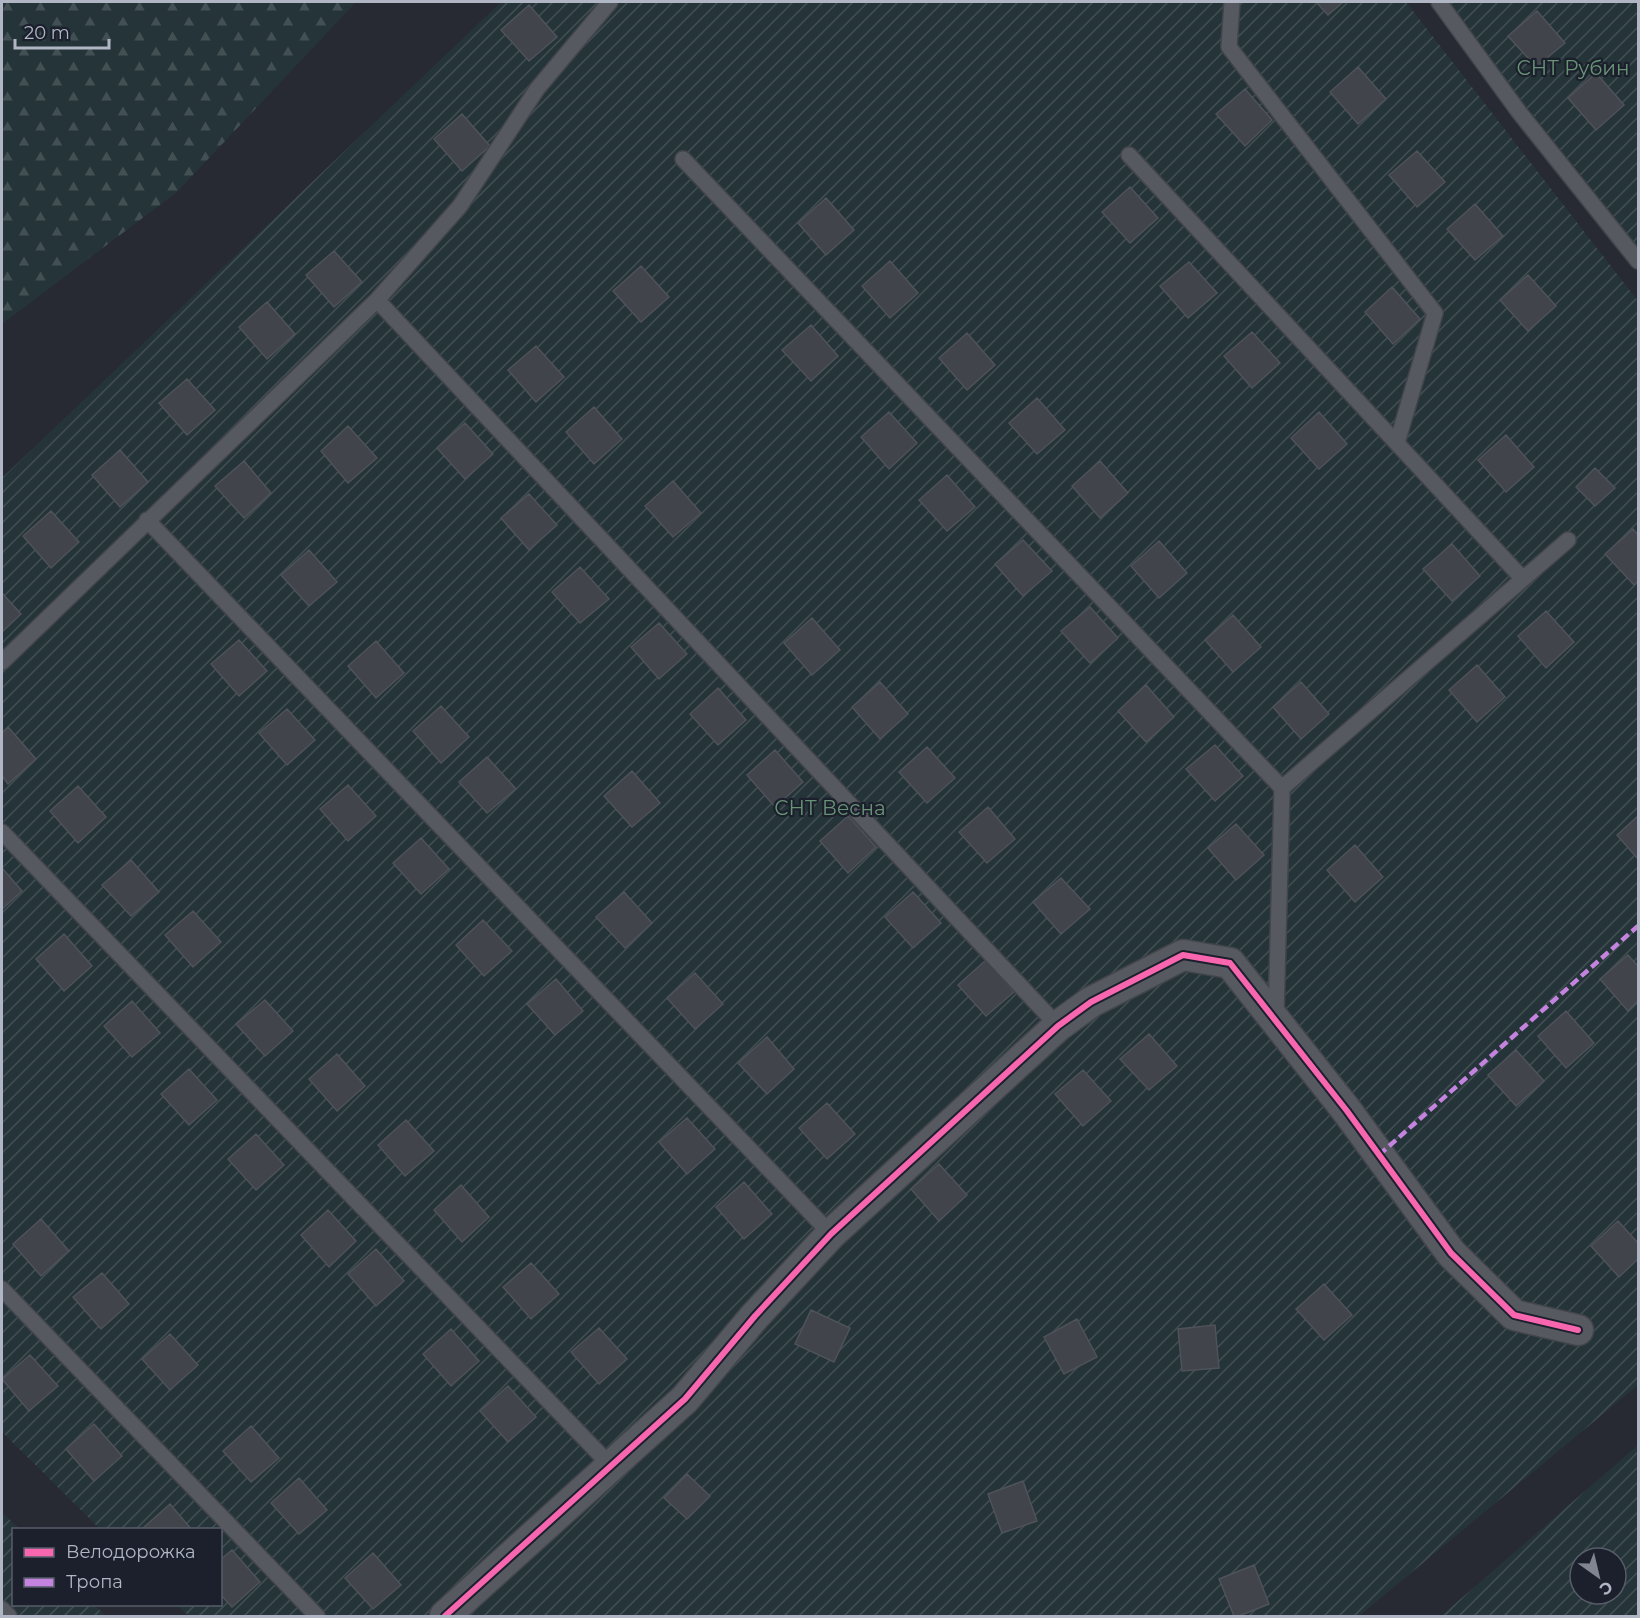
<svg xmlns="http://www.w3.org/2000/svg" width="1640" height="1618" viewBox="0 0 1640 1618" font-family="Montserrat,sans-serif">
	<defs>
		<pattern id="forest-firs" width="22" height="20" patternUnits="userSpaceOnUse" patternTransform="scale(1.5)"><rect width="22" height="20" fill="#253438"/><path d="M5 1l3.5 6h-7zM16 11l3.5 6h-7z" fill="#424f53"/></pattern>
		<pattern id="garden-furrows" width="10" height="10" patternUnits="userSpaceOnUse" patternTransform="scale(1.5)"><rect width="10" height="10" fill="#253438"/><path d="M-1 1l2-2M0 10L10 0M9 11l2-2" fill="none" stroke="#424f53"/></pattern>
	</defs>
	<rect width="100%" height="100%" fill="#272a32"/>
	<path fill="url(#forest-firs)" d="M2,2H356L177,192L2,324Z"/>
	<path fill="url(#garden-furrows)" fill-rule="evenodd" d="M501,2H1406L1638,301V1385L1359,1616H189L177,1605L220,1604V1530L100,1529L2,1432V478Z
		M1438,2H1638V257Z
		M1637,1446L1638,1447V1616H1441ZM1580,1558H1616V1594H1580Z
		M2,1512L19,1529L14,1530V1604L94,1605L106,1616H2Z"/>
	<path fill="#41444b" stroke="#4f525a" stroke-width="1.5" d="M1316,2H1343L1328,15Z
		M529,5L557,37L529,61L501,30Z
		M1537,11L1565,43L1536,67L1508,36Z
		M1358,67L1386,99L1358,124L1330,92Z
		M1596,73L1624,105L1596,130L1568,98Z
		M1245,89L1272,120L1245,146L1216,114Z
		M462,114L490,146L462,171L434,139Z
		M1417,151L1445,182L1417,207L1389,175Z
		M1130,187L1158,218L1130,243L1102,212Z
		M826,198L854,230L826,255L798,223Z
		M1475,204L1503,236L1475,260L1447,229Z
		M334,251L362,282L334,307L306,275Z
		M890,261L918,293L890,318L862,286Z
		M1189,262L1217,293L1188,318L1160,286Z
		M641,266L669,297L641,322L613,291Z
		M1528,275L1556,306L1528,331L1500,300Z
		M1392,287L1420,319L1393,344L1365,312Z
		M267,302L295,334L267,359L239,327Z
		M811,325L838,356L811,381L782,350Z
		M1252,332L1280,363L1252,388L1224,356Z
		M967,333L995,365L967,390L939,358Z
		M536,346L564,377L536,402L508,370Z
		M187,379L215,410L187,435L159,403Z
		M1037,398L1065,430L1037,454L1009,423Z
		M594,407L622,439L594,464L566,432Z
		M889,412L917,443L889,469L861,437Z
		M1319,412L1347,444L1319,469L1291,438Z
		M465,423L493,454L465,479L437,448Z
		M348,426L377,458L348,483L321,451Z
		M1506,435L1534,467L1506,492L1478,460Z
		M120,450L148,482L120,507L92,475Z
		M244,461L271,493L244,518L215,486Z
		M1100,461L1128,493L1100,518L1072,486Z
		M1595,468L1615,488L1595,506L1576,487Z
		M947,475L975,507L947,531L919,500Z
		M673,481L701,513L673,537L645,506Z
		M529,494L557,525L529,550L501,518Z
		M51,511L79,542L51,568L23,536Z
		M1633,529L1638,535V581L1634,585L1605,554Z
		M1023,540L1052,571L1023,596L995,564Z
		M1159,541L1187,573L1159,598L1131,566Z
		M1452,544L1480,576L1452,601L1423,569Z
		M309,550L337,582L309,606L281,575Z
		M580,567L609,599L580,623L552,592Z
		M2,593L21,614L2,632Z
		M1090,607L1118,638L1090,663L1061,631Z
		M1546,611L1574,642L1546,668L1518,636Z
		M1233,615L1261,647L1233,672L1205,640Z
		M812,618L840,650L812,675L784,643Z
		M659,623L687,654L659,679L631,647Z
		M239,640L267,671L239,696L211,664Z
		M376,641L404,673L376,698L348,666Z
		M1477,665L1505,697L1477,722L1449,690Z
		M880,682L908,714L880,739L852,707Z
		M1301,682L1329,714L1301,739L1273,707Z
		M1146,685L1174,717L1146,742L1118,711Z
		M718,688L746,720L718,745L690,714Z
		M441,706L469,737L441,763L413,731Z
		M287,709L315,740L287,765L259,733Z
		M8,727L36,759L8,784L2,776V733Z
		M1215,745L1243,776L1215,801L1186,769Z
		M927,747L955,778L927,803L899,772Z
		M775,750L803,782L775,807L747,775Z
		M487,757L516,789L487,813L459,782Z
		M632,771L660,803L632,827L604,796Z
		M348,785L376,816L348,841L320,809Z
		M78,786L106,817L78,843L50,811Z
		M988,807L1015,839L987,863L959,832Z
		M848,816L876,847L848,873L820,841Z
		M1638,816V859L1617,835Z
		M1236,824L1264,855L1236,880L1208,848Z
		M421,838L449,869L421,894L393,863Z
		M1355,845L1383,877L1355,902L1327,870Z
		M131,860L159,892L131,916L102,885Z
		M2,868L22,891L2,909Z
		M1061,878L1090,909L1061,934L1033,902Z
		M624,892L652,923L625,948L596,917Z
		M913,892L941,923L913,948L885,917Z
		M193,911L221,942L193,967L165,935Z
		M483,920L512,951L484,976L456,945Z
		M64,934L92,966L64,991L36,959Z
		M1628,955L1638,966V1001L1628,1011L1600,979Z
		M986,960L1014,992L986,1016L958,985Z
		M695,973L723,1004L695,1029L667,998Z
		M556,979L583,1011L555,1035L527,1004Z
		M265,1000L293,1031L265,1056L236,1024Z
		M132,1001L160,1033L132,1057L104,1026Z
		M1566,1011L1594,1043L1566,1068L1538,1036Z
		M1149,1034L1177,1066L1149,1090L1120,1059Z
		M767,1037L794,1069L767,1094L738,1063Z
		M1516,1050L1544,1081L1516,1106L1488,1075Z
		M337,1054L365,1086L337,1111L309,1079Z
		M189,1069L217,1100L189,1125L161,1094Z
		M1083,1070L1111,1101L1083,1126L1055,1094Z
		M827,1103L855,1134L827,1159L799,1128Z
		M687,1118L715,1149L687,1174L659,1142Z
		M406,1120L434,1151L405,1176L378,1145Z
		M256,1134L284,1165L256,1190L228,1159Z
		M939,1164L967,1195L939,1221L911,1189Z
		M744,1182L772,1214L744,1239L716,1207Z
		M461,1185L489,1217L462,1242L434,1210Z
		M328,1210L356,1241L329,1267L301,1235Z
		M41,1219L69,1251L41,1276L13,1244Z
		M1618,1221L1638,1243V1259L1619,1277L1591,1246Z
		M376,1249L404,1281L376,1306L348,1274Z
		M531,1263L559,1294L531,1319L503,1287Z
		M102,1273L129,1304L101,1329L73,1297Z
		M1324,1284L1352,1315L1324,1340L1296,1309Z
		M811,1310L850,1328L834,1362L795,1344Z
		M1077,1319L1097,1357L1064,1374L1044,1337Z
		M1215,1325L1219,1368L1182,1371L1178,1329Z
		M599,1328L627,1359L599,1384L571,1352Z
		M451,1329L479,1361L451,1386L423,1354Z
		M170,1334L198,1365L170,1390L142,1359Z
		M30,1355L58,1386L29,1411L2,1379Z
		M508,1386L536,1417L508,1442L480,1411Z
		M94,1424L122,1456L94,1481L66,1449Z
		M251,1426L279,1458L251,1482L223,1451Z
		M687,1474L710,1496L687,1519L664,1498Z
		M299,1478L327,1510L299,1534L271,1503Z
		M1023,1481L1037,1521L1002,1533L988,1494Z
		M170,1504L192,1530L142,1529Z
		M232,1550L260,1582L232,1607L220,1594V1560Z
		M373,1553L401,1585L373,1609L345,1578Z
		M1254,1565L1269,1604L1239,1616H1234L1219,1579Z"/>
	<g fill="none" stroke-linecap="round" stroke-linejoin="round">
		<defs>
			<path id="lane" d="M1232,2L1229,47L1435,313L1397,443
				M1439,2L1519,112L1638,261
				M1129,155L1523,579
				M683,159L1282,788L1276,1016
				M377,300L1058,1026
				M147,520L831,1234
				M2,662L377,300L460,206L537,89L610,2
				M1282,788L1568,540
				M2,832L611,1466
				M2,1289L317,1616
				M2,1609L9,1616"/>
			<path id="street" d="M445,1616L685,1399L755,1316L831,1234L1058,1026L1091,1002L1183,955L1230,963L1347,1111L1451,1253L1514,1315L1578,1330"/>
		</defs>
		<use href="#lane" stroke="#42454b" stroke-width="18"/>
		<use href="#street" stroke="#42454b" stroke-width="33"/>
		<use href="#lane" stroke="#575960" stroke-width="15"/>
		<use href="#street" stroke="#575960" stroke-width="30"/>
		<path stroke="#c483df" stroke-width="4.5" stroke-dasharray="9 4.5" stroke-linecap="butt" d="M1379,1155L1638,926"/>
		<defs>
			<path id="cycleway" d="M445,1616L685,1399L755,1316L831,1234L1058,1026L1091,1002L1183,955L1230,963L1347,1111L1451,1253L1514,1315L1578,1330"/>
		</defs>
		<use href="#cycleway" stroke="#1b202c" stroke-width="10"/>
		<use href="#cycleway" stroke="#f766af" stroke-width="6"/>
	</g>
	<g text-anchor="middle" dominant-baseline="central" stroke-width="4.5" stroke-linejoin="round" paint-order="stroke">
		<g font-size="20" fill="#699377" stroke="#1b202c">
			<text x="1573" y="68">СНТ Рубин</text>
			<text x="830" y="808">СНТ Весна</text>
		</g>
	</g>
	<rect width="1640" height="1618" fill="none" stroke="#b0b6c4" stroke-width="6"/>
	<rect x="12" y="1528" width="210" height="78" fill="#1b202c" stroke="#575c69" stroke-width="1.5"/>
	<rect x="24" y="1548" width="30" height="9" fill="#f766af" stroke="#575c69" stroke-width="1.5"/>
	<text x="66" y="1558" font-size="18" fill="#b0b6c4">Велодорожка</text>
	<rect x="24" y="1578" width="30" height="9" fill="#c483df" stroke="#575c69" stroke-width="1.5"/>
	<text x="66" y="1588" font-size="18" fill="#b0b6c4">Тропа</text>
	<g transform="translate(1598 1576) rotate(146)"><circle r="28" fill="#1b202c" stroke="#575c69" stroke-width="1.5"/>
	<path d="M0-4.5L10 22L0 15L-10 22Z" fill="#808591"/>
	<text y="-9" font-size="16" font-weight="bold" text-anchor="middle" fill="#b0b6c4">С</text>
	</g>
	<path d="M15 39v9h94v-9" fill="none" stroke="#b0b6c4" stroke-width="3"/>
	<text x="24" y="39" font-size="18" fill="#b0b6c4" stroke="#1b202c" stroke-width="4.5" paint-order="stroke">20 m</text>
</svg>
